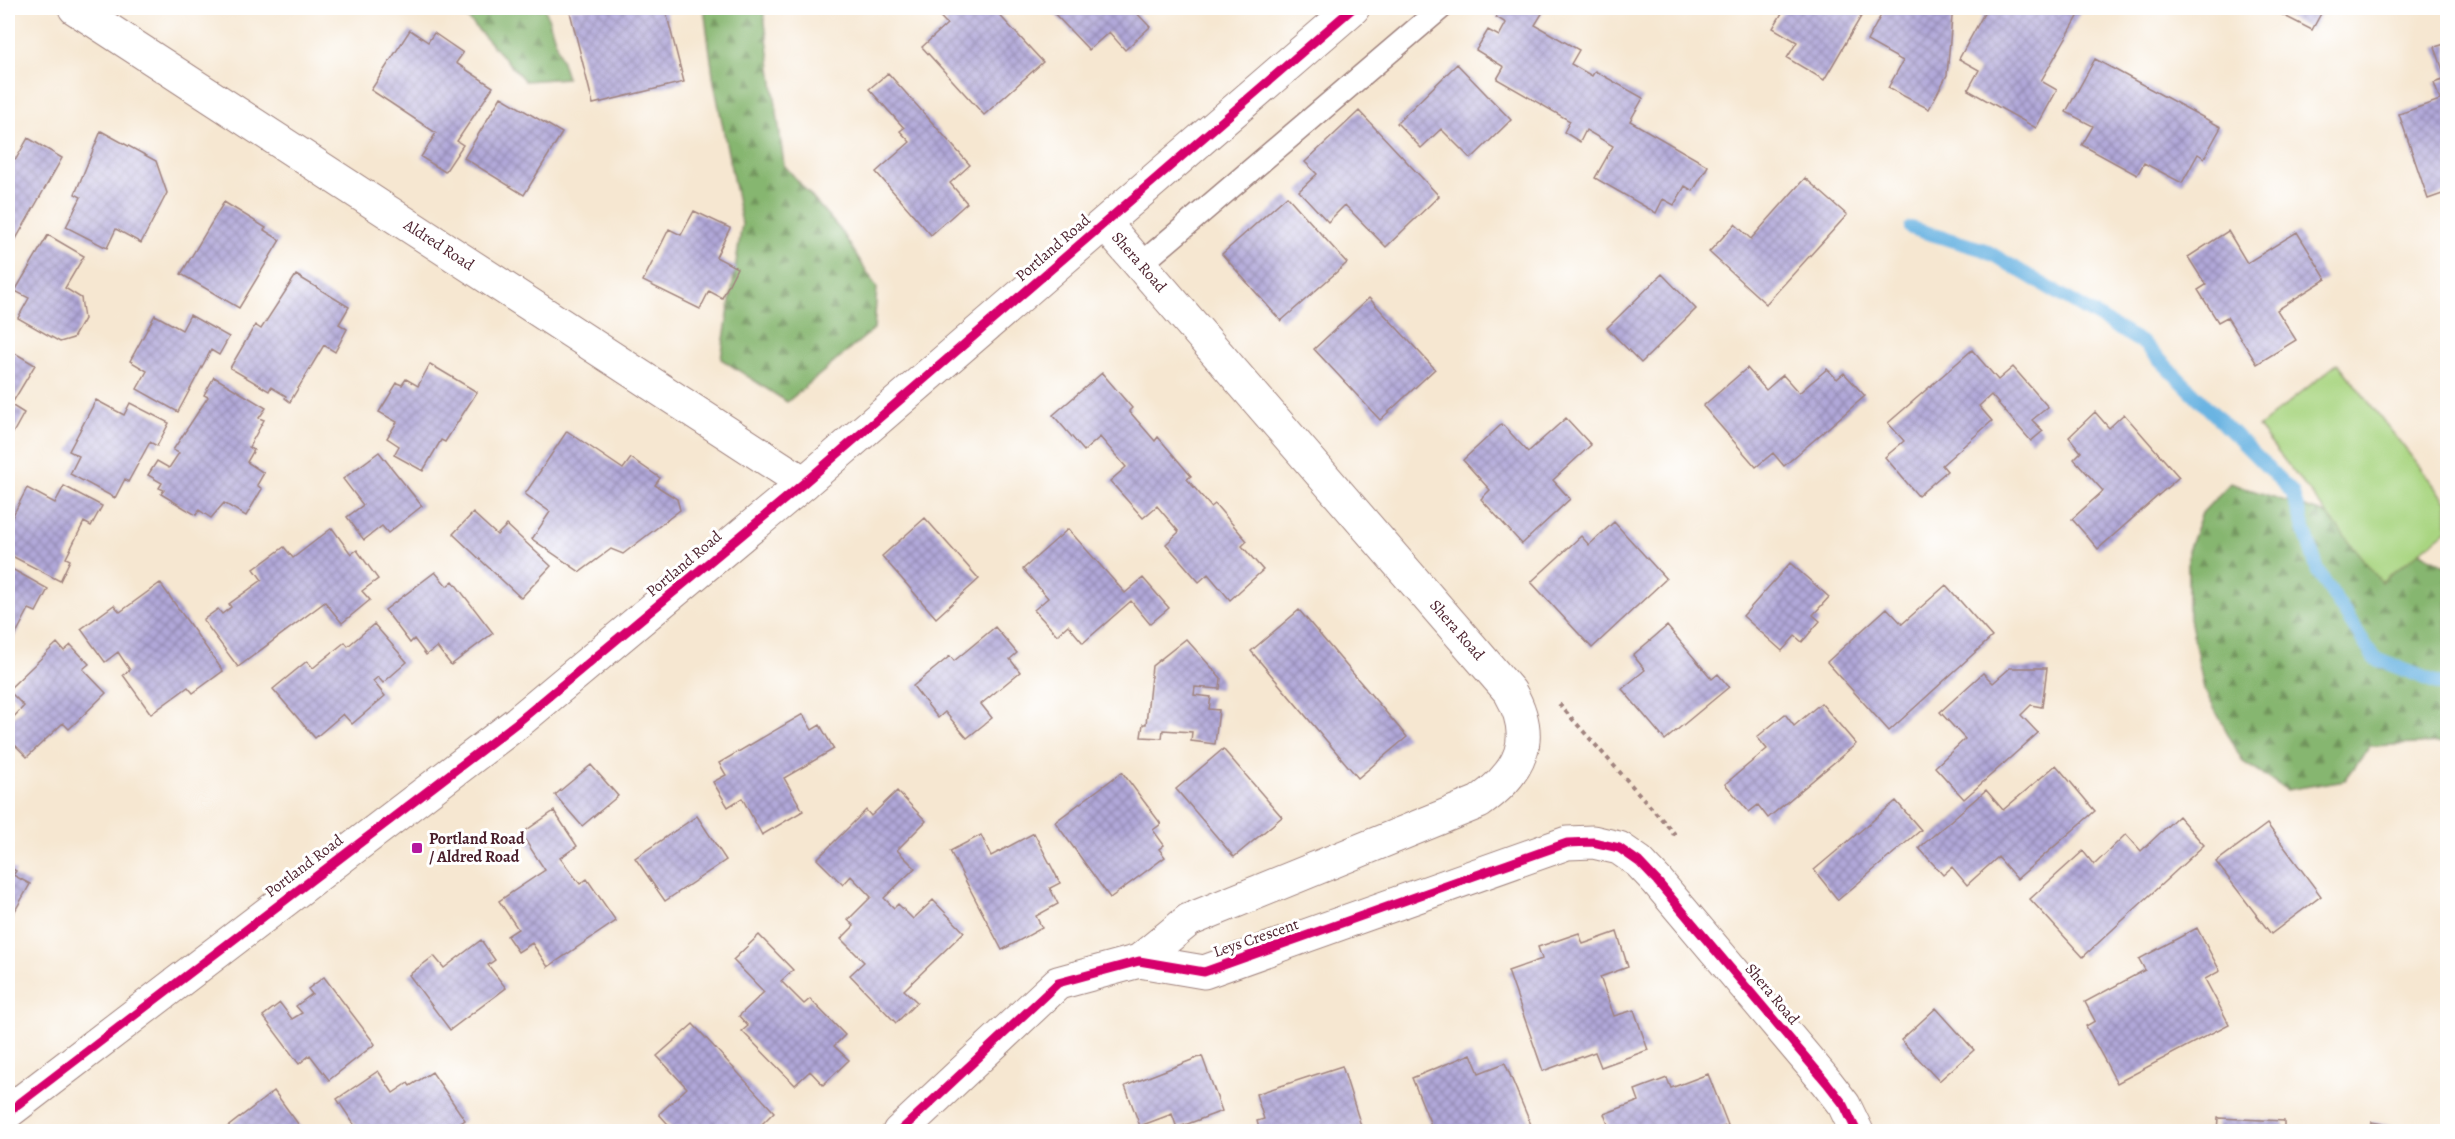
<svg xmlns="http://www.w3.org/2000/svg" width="2455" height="1139" viewBox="0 0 2455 1139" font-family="Alegreya,serif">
	<defs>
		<pattern id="forest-firs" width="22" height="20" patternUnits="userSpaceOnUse" patternTransform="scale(1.5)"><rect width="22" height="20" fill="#86b66f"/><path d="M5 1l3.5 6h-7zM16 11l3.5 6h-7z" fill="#70935b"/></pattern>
		<pattern id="building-cross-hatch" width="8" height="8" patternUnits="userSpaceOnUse" patternTransform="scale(1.5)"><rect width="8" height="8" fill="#b1a8d9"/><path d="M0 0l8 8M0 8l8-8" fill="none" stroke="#9288b0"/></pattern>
	</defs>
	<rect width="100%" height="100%" fill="#fff"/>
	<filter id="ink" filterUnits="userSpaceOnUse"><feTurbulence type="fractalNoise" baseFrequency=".0167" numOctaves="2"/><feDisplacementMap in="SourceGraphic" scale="12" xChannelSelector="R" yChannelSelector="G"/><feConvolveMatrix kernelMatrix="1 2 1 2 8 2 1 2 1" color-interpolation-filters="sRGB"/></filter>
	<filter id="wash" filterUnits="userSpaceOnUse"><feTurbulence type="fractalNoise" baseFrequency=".008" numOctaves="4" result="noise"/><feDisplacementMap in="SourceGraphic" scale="24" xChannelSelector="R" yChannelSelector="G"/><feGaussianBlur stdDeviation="1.35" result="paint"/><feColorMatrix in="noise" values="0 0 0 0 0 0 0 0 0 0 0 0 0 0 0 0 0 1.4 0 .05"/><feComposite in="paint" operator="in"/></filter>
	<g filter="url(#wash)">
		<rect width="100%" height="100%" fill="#f6e7d1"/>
		<path fill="url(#forest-firs)" stroke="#686a4d" stroke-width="1.5" d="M458,8H545L567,78L525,81Z
			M704,8H763L784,165L842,232L877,288L874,329L787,402L721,359L742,224L714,82Z
			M2230,483L2391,535L2447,567V746L2443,743L2370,746L2345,780L2287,790L2243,762L2204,689L2188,608V551L2202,513Z"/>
		<path fill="#a9d581" stroke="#7a7a56" stroke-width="1.5" d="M2338,363L2447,502V530L2381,582L2258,427Z"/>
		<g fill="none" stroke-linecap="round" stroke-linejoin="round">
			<path stroke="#6ab4e2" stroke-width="14" d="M1911,228L1985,250L2144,344L2292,492L2318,571L2374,658L2448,687"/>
		</g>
		<g id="blocks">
			<path fill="url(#building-cross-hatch)" d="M569,8H665L684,82L593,104Z
				M932,8H993L1043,62L984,115L922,47L947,24Z
				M1049,8H1132L1150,27L1125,50L1109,32L1089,50Z
				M1501,8H1536L1543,12L1535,25L1579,50L1571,64L1592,76L1595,71L1643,98L1630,121L1708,166L1693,191L1685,186L1674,205L1663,199L1656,213L1595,178L1613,146L1586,130L1580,142L1564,132L1570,121L1497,79L1504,67L1476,50L1488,30L1499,36L1506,23L1496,17Z
				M1785,8H1866L1824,80L1787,58L1797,42L1773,28Z
				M1885,8H1957L1952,17L1947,75L1929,109L1888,88L1903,61L1867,41Z
				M1987,8H2083L2041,81L2057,90L2036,128L1968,90L1979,70L1959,59Z
				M2269,8H2324L2312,30Z
				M410,30L428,42L434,33L463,53L456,63L493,87L457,141L463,145L445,172L421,157L436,133L371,90Z
				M2448,43V192L2428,199L2399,114L2440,100L2434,83L2446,79L2435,47Z
				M2095,59L2221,127L2204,158L2198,154L2182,183L2144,163L2137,175L2082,145L2093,126L2066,112Z
				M1457,64L1511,120L1471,159L1441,129L1421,148L1397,123Z
				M888,73L970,165L950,183L967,203L931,235L876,172L910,142L900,131L904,128L869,89Z
				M501,97L562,133L524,195L464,158Z
				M1359,111L1439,196L1386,247L1345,205L1328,222L1299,191L1317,174L1305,162Z
				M101,131L156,161L167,193L141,243L116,229L107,248L66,227L81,197L75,194Z
				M28,138L62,158L8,253V154L16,159Z
				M1805,178L1847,215L1766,304L1709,252L1735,224L1751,239Z
				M1287,196L1347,263L1281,321L1222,254Z
				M224,202L266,228L264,230L280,240L239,308L181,274Z
				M694,211L730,228L716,257L737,268L722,298L709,291L700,309L643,281L669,229L681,235Z
				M2228,231L2247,263L2297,232L2326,279L2277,310L2296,340L2257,364L2227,317L2218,322L2198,290L2206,285L2188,257Z
				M48,235L84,256L65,288L81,298L84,319L73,338L60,342L18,318L29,298L15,291Z
				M1662,274L1696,309L1641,363L1607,328Z
				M296,275L349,307L339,324L347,329L335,352L324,345L290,402L285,398L286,396L271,387L269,391L230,368L255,325L261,329Z
				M1369,298L1435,369L1380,420L1314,349Z
				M155,315L182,330L190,315L229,337L219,355L211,350L178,412L137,389L147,371L130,361Z
				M8,349L35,365L11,405L24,413L8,442Z
				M1972,350L1998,380L2013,367L2048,407L2032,420L2043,431L2031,441L1991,395L1979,406L1992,421L1942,465L1947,471L1918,496L1885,457L1904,441L1888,423Z
				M430,364L477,392L445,442L441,440L423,471L394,455L399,446L387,438L397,422L379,412L397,383L402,385L406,379L418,386Z
				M1747,368L1766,390L1783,375L1799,393L1827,369L1837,379L1844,373L1865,396L1784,466L1773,453L1756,467L1703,406Z
				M1102,373L1132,408L1129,411L1155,441L1158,437L1191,476L1187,479L1211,507L1215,504L1247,541L1242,546L1263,570L1230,600L1208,574L1199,582L1166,544L1179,532L1157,506L1143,518L1110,481L1126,467L1100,437L1084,451L1053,415Z
				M214,377L266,408L259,418L264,420L249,447L254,450L247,462L264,473L257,485L262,489L246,516L224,503L211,518L199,510L196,515L161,494L164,490L159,488L162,483L148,475L157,461L169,468L179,453L173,450L208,397L204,395Z
				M96,400L124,415L130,403L169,423L157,446L150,442L128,482L125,479L115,498L70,474L79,456L69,451Z
				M2095,412L2109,428L2124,414L2179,477L2098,549L2072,519L2103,491L2074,459L2081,452L2069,437Z
				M1566,418L1591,445L1553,480L1570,499L1522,544L1481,499L1490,490L1463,460L1502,424L1528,452Z
				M567,431L623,469L631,458L660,478L655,485L677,499L680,510L623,554L611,549L580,572L532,539L550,512L525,494Z
				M379,452L422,506L388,533L382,526L364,540L347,517L363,505L343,479Z
				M64,486L102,506L91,526L84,522L66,558L70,560L60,581L8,554V525L27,488L55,503Z
				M473,513L497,535L507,525L551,566L521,598L453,534Z
				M925,518L979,579L936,618L882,556Z
				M1614,522L1666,579L1592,648L1531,582L1581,536L1589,545Z
				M332,528L351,554L357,550L378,579L362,591L370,600L342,623L325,602L238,667L203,620L218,609L222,614L231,607L229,604L262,580L254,569L284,547L293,558Z
				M1068,529L1125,593L1143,578L1169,608L1150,624L1131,601L1083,643L1068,625L1057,635L1034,610L1048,598L1023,569Z
				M1790,563L1829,597L1813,615L1820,621L1802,642L1795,636L1782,651L1743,616Z
				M10,568L48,589L36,612L29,609L8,649V573Z
				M435,572L447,586L453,581L493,633L451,665L437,647L426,655L414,639L410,643L385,610Z
				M160,583L223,671L193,693L188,687L151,714L123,675L130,670L118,652L105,662L81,629L114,605L120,612Z
				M1946,585L1992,637L1889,731L1827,662L1887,608L1902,624Z
				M1299,610L1407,737L1358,778L1251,651Z
				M374,624L407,662L383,683L378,677L373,681L385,696L352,724L343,714L315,738L273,689L307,661L313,668L345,642L348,646Z
				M1667,626L1712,679L1718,674L1729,687L1665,740L1622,689L1645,670L1633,655Z
				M995,627L1017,653L1010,659L1020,672L981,704L992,718L967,738L945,712L938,718L913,686L950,656L954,661Z
				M1186,639L1221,678L1220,689L1195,687L1194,695L1211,697L1209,709L1219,710L1215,744L1191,741L1192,732L1163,730L1162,738L1141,737L1143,724H1146L1152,666Z
				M57,643L64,651L71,645L89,664L83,669L106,693L69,729L63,723L27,757L8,738V723L24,706L8,690Z
				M2010,668H2047L2042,707L2031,705L2021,715L2038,733L1964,799L1935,767L1965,739L1940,712L1983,673L1993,683Z
				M1821,703L1856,744L1768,818L1758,805L1749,812L1725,784L1767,749L1757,737L1785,714L1794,726Z
				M803,714L812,730L820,725L834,749L784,778L803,811L762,835L742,798L728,807L713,782L726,775L719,763Z
				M1223,749L1282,817L1234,857L1176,789Z
				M591,765L618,796L582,826L555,795Z
				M2056,765L2095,811L2017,879L1998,857L1967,885L1952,867L1943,875L1919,848L1986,790L2003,810Z
				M1122,772L1161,824L1153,830L1164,845L1159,849L1165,857L1110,898L1055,822Z
				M897,791L926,821L897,850L915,868L884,898L894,908L898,904L913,919L933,900L964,932L904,990L917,1002L896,1023L850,975L864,962L841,939L854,926L848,920L871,897L851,876L843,885L817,859L866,810L871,816Z
				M1896,801L1921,830L1838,900L1814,870Z
				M554,811L577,846L560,858L580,884L587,879L616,921L548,967L532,943L518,952L507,936L518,929L499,901L545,870L521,834Z
				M697,816L726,860L665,901L635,858Z
				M2178,816L2204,845L2083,957L2030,899L2083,851L2094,865L2126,834L2141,851Z
				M2267,824L2321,896L2271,934L2216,862Z
				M1034,833L1060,883L1050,888L1058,904L1036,916L1042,928L1002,950L950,851L981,835L991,856Z
				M8,866L16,871L13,875L30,884L11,918L8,916Z
				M2197,928L2220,971L2205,979L2229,1024L2117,1083L2086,1026L2095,1021L2085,1002L2145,970L2139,959Z
				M1617,932L1628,967L1600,977L1614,1016L1634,1010L1648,1050L1601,1067L1595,1052L1543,1071L1508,971L1542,959L1538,947L1579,933L1583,944Z
				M759,935L793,970L781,981L804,1004L810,999L845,1035L834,1046L849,1060L823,1085L810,1071L795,1085L742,1031L748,1026L739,1016L764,992L733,960Z
				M481,940L495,960L488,965L506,988L450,1030L409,975L434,956L444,968Z
				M324,977L375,1044L329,1080L310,1055L299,1064L263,1016L280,1003L292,1019L302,1013L296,1006L312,994L308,989Z
				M1936,1008L1974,1050L1939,1081L1901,1040Z
				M693,1024L774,1112L754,1132H675L659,1114L687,1088L657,1056Z
				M1471,1054L1479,1073L1505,1063L1532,1127L1520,1132H1434L1412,1078Z
				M1202,1056L1222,1111L1177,1128L1172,1114L1140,1126L1125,1086Z
				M1342,1066L1363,1132H1260L1257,1121L1264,1119L1256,1094Z
				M378,1071L393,1093L408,1083L410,1086L432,1072L465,1120L448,1132H359L337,1099Z
				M1708,1074L1728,1125L1712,1132H1611L1604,1114L1639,1101L1635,1090L1667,1078L1671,1088Z
				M274,1091L304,1132H221Z
				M2218,1118L2284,1121V1132H2217Z
				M2372,1122L2412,1130V1132H2370Z"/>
		</g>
	</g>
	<g filter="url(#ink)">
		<use href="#blocks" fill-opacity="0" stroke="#a0837e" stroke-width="1.5"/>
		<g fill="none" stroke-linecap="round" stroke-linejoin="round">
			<defs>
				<path id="lane" d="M1141,264L1441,8"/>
				<path id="street" d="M75,8L804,483
					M1105,224L1510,692C1537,739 1521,772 1479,802L1189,920L1139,961
					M899,1132L1058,983L1139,961L1204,972L1567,843L1593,842L1619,848L1639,862L1657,881L1827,1083L1844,1105L1857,1132"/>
				<path id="secondary" d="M8,1112L518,722L804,483L1353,8"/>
			</defs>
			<use href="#lane" stroke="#a0837e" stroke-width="25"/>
			<use href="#street" stroke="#a0837e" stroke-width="35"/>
			<use href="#secondary" stroke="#a0837e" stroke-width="35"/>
			<path stroke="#a0837e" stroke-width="4" stroke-dasharray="4.5 4.5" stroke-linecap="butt" d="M1559,704L1674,833L1672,839"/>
			<use href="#lane" stroke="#fff" stroke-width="22"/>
			<use href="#street" stroke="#fff" stroke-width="33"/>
			<use href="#secondary" stroke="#fff" stroke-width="33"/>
			<defs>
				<path id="cycleway" d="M8,1112L518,722L804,483L1353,8
					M899,1132L1058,983L1139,961L1204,972L1567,843L1593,842L1619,848L1639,862L1657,881L1827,1083L1844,1105L1857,1132"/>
			</defs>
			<use href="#cycleway" stroke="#fff" stroke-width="13"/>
			<use href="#cycleway" stroke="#d6006c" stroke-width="9"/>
		</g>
	</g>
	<rect fill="#b5179e" stroke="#fff" stroke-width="2" x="411" y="842" width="12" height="12" rx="3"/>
	<g text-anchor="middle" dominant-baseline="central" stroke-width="6" stroke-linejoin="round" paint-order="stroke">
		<g font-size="16" fill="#4a1f2b" stroke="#fff">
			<text transform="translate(439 245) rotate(33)">Aldred Road</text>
			<text transform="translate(1053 248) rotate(-41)">Portland Road</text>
			<text transform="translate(1139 262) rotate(49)">Shera Road</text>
			<text transform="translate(684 564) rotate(-40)">Portland Road</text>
			<text transform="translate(1457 630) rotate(49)">Shera Road</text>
			<text transform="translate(304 866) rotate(-37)">Portland Road</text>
			<text transform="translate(1256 938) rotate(-19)">Leys Crescent</text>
			<text transform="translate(1772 994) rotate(50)">Shera Road</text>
		</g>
		<g font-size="16" font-weight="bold" fill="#4a1f2b" stroke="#fff" text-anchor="start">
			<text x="429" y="839">Portland Road<tspan x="429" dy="18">/ Aldred Road</tspan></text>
		</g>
	</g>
	<rect width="2455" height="1139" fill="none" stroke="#fff" stroke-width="30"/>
</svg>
